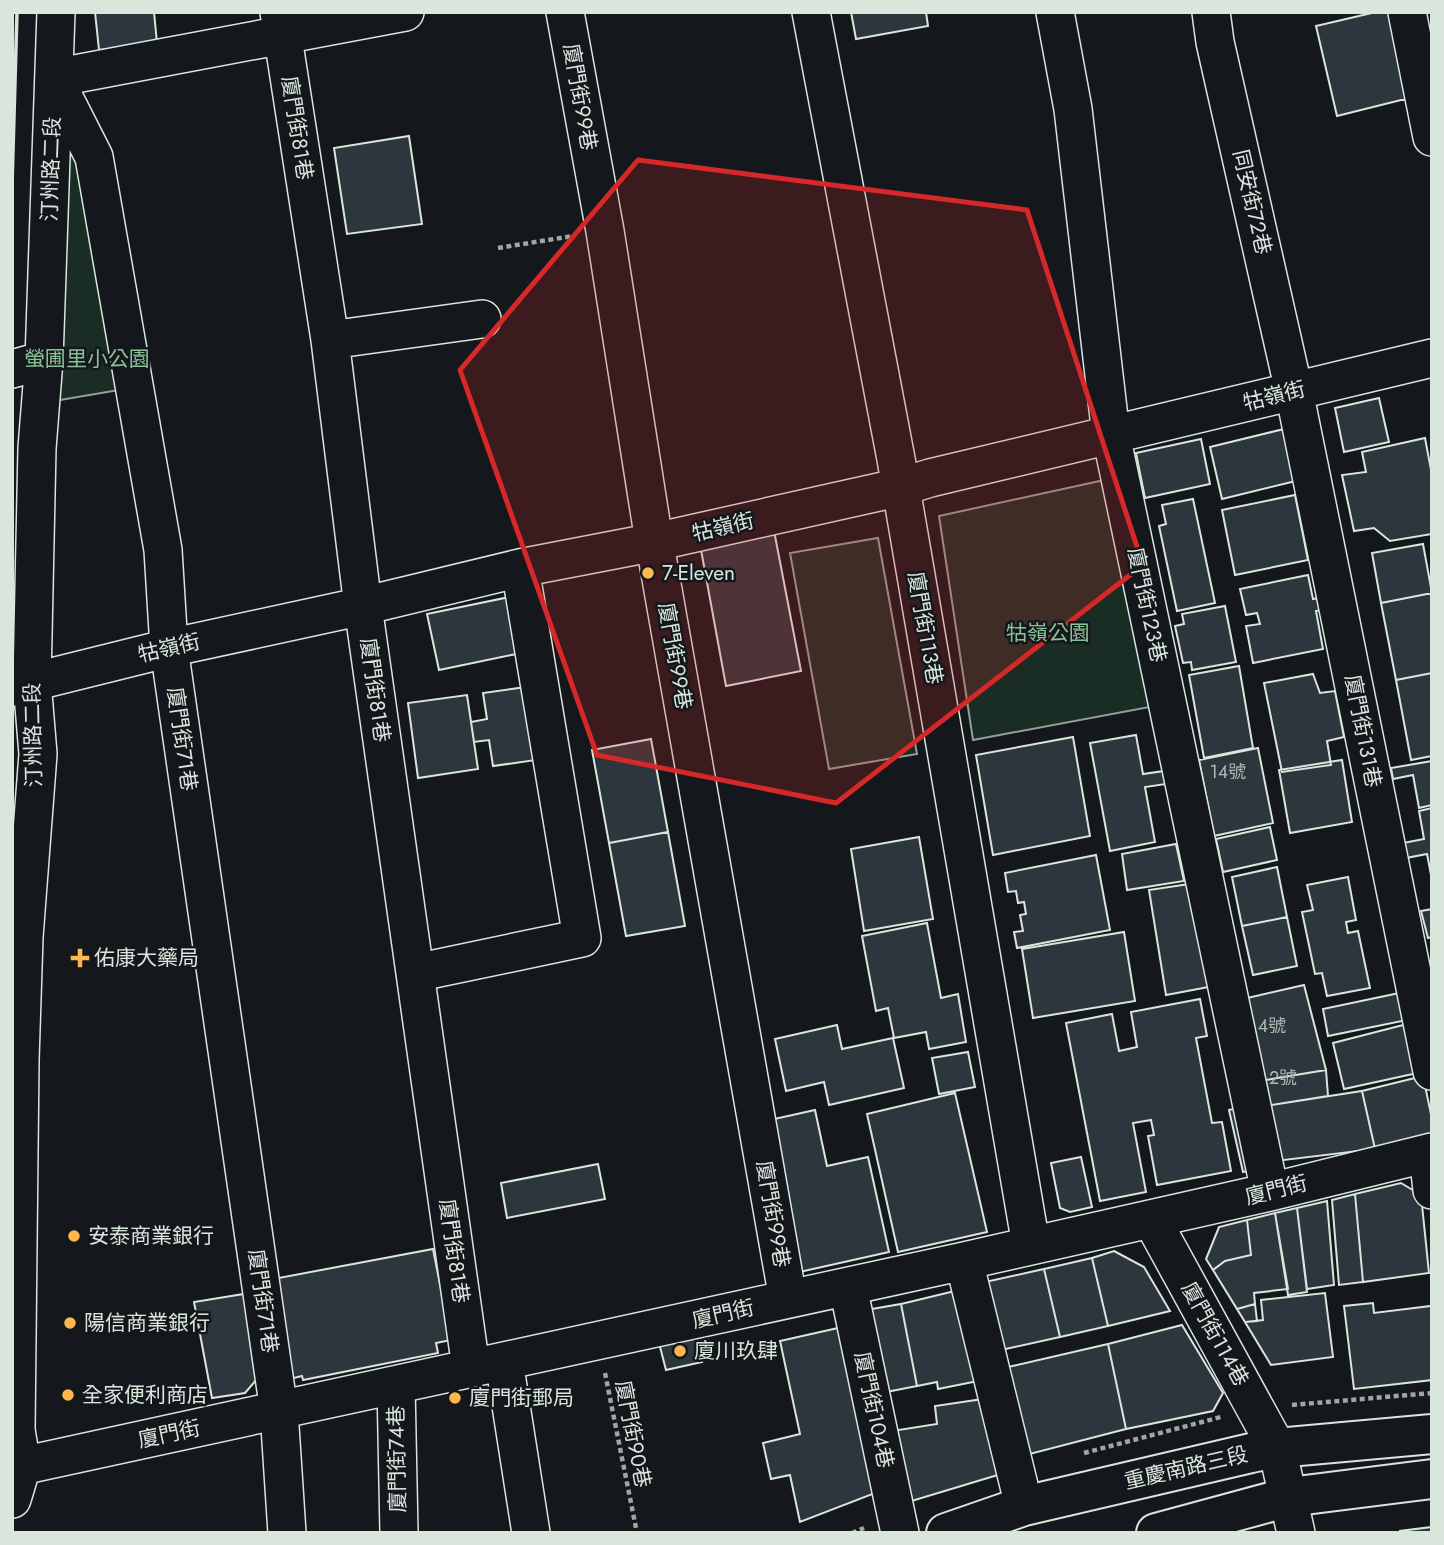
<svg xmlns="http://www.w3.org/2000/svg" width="1444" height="1545" viewBox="0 0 1444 1545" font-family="Jost,'Noto Sans TC',sans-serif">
	<rect width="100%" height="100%" fill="#14181c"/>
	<path fill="#1a2d24" stroke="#939e99" stroke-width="2" d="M62,122L86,161L125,389L54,401Z
		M1109,479L1155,706L973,740L939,516Z
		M878,538L917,754L829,769L790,553Z"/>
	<path fill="#2c363c" stroke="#d8e6dc" stroke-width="2" d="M95,12H154L157,43L99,50Z
		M851,12H926L928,26L856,39Z
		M1376,12H1393L1411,100H1401L1337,116L1316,26Z
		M409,136L422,224L347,234L334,148Z
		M1379,398L1389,442L1344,452L1335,408Z
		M1292,427L1304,479L1222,499L1210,447Z
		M1425,438L1432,475V534L1390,541L1374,528L1354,531L1342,475L1366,472L1362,452Z
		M1201,439L1210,484L1145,498L1136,453Z
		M1295,495L1308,560L1235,575L1222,510Z
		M1193,499L1215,603L1177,611L1159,526L1166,524L1162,505Z
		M771,515L801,671L726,686L697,528Z
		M1423,544L1432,593L1381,603L1372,553Z
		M1308,575L1313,599L1324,597L1327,609L1316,611L1323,649L1253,663L1246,626L1260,624L1257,613L1246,615L1240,589Z
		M1432,593V673L1396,680L1381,603Z
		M519,595L531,651L439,670L427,614Z
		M1225,606L1236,662L1192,670L1191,662L1183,663L1175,626L1184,624L1182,614Z
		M1239,666L1253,748L1204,758L1189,675Z
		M1432,673V756L1411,760L1396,680Z
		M1313,674L1320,693L1335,691L1344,737L1327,741L1331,765L1282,772L1264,683Z
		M533,686L543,759L493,766L489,740L474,742L471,722L487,719L483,693Z
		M467,695L478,769L418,778L408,703Z
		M1136,735L1143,774L1164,771L1166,784L1145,787L1155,842L1110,851L1090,743Z
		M1073,737L1090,836L993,855L976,755Z
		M651,739L668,832L609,843L592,750Z
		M1258,748L1273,823L1214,836L1199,760Z
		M1342,760L1352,822L1290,833L1279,770Z
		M1432,761V805L1419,808L1413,775L1393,779L1391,768Z
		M1432,808V880L1427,854L1406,858L1403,843L1424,839L1419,811Z
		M1270,827L1277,860L1223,872L1216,839Z
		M668,832L685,926L626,936L609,843Z
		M919,837L933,919L864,931L851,849Z
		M1176,844L1184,881L1127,890L1122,854Z
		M1096,855L1110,930L1017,948L1014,932L1023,931L1020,915L1026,914L1024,902L1018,903L1016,891L1008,892L1005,873Z
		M1277,867L1287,917L1242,926L1232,877Z
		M1348,877L1356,920L1346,922L1348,933L1358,931L1370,988L1327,996L1322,973L1315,974L1302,912L1313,910L1307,885Z
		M1196,883L1214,986L1166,995L1149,890Z
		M1432,909V937L1428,938L1421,911Z
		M1287,917L1297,966L1253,975L1242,926Z
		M927,923L941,998L958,994L966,1042L929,1049L926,1032L894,1038L888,1008L876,1011L862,936Z
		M1124,932L1135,1001L1033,1018L1022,949Z
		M1304,985L1326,1070L1260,1081L1243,999Z
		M1404,992L1407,1020L1328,1036L1323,1009Z
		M1200,999L1207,1036L1196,1038L1212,1123L1222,1122L1231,1171L1157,1185L1148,1136L1154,1135L1151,1120L1133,1123L1146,1192L1100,1201L1066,1023L1112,1014L1119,1051L1137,1047L1131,1012Z
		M1411,1023L1422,1072L1344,1089L1333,1043Z
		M837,1025L842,1049L893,1038L904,1088L829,1105L824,1082L786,1091L775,1039Z
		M968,1052L975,1087L939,1094L932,1058Z
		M1326,1070L1328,1096L1265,1106L1260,1081Z
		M1423,1076L1432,1119V1136L1375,1149L1362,1091Z
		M1362,1091L1375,1149L1276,1161L1265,1106Z
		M955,1093L987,1232L898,1252L867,1114Z
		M1254,1104L1268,1166L1243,1172L1229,1110Z
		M815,1110L827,1166L868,1157L889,1252L795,1273L761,1122Z
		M1081,1157L1092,1207L1070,1212L1060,1208L1051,1163Z
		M598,1164L605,1199L507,1218L501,1183Z
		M1401,1183L1421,1195L1429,1273L1363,1282L1355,1194Z
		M1355,1194L1363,1282L1339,1285L1332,1200Z
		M1327,1201L1334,1285L1307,1289L1297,1208Z
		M1297,1208L1307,1292L1288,1295L1275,1213Z
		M1275,1213L1288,1289L1254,1293L1255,1304L1237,1309L1213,1270L1225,1261L1251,1255L1247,1220Z
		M1247,1220L1251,1255L1225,1261L1213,1270L1206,1259L1219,1227Z
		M433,1249L451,1340L436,1343L438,1353L303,1380L302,1376L294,1378L286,1372L268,1280Z
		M1114,1251L1144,1267L1170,1311L1108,1326L1092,1258Z
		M1092,1258L1108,1326L1060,1337L1044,1269Z
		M1044,1269L1060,1337L992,1352L976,1284Z
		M959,1290L978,1381L938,1389L937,1382L917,1386L901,1304Z
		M250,1293L263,1372L245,1393L212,1398L194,1302Z
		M1325,1293L1333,1357L1271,1365L1245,1322L1263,1320L1261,1300Z
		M1373,1303L1374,1313L1431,1306L1432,1380L1354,1389L1344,1306Z
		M901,1304L917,1386L876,1394L860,1311Z
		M1255,1304L1257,1321L1245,1322L1237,1309Z
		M1182,1325L1223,1393L1213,1411L1126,1429L1108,1344Z
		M847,1326L883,1490L800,1522L790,1475L771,1479L763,1443L800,1434L780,1341Z
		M695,1331L702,1362L666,1370L658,1339Z
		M1108,1344L1126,1429L1014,1458L995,1370Z
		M990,1398L1001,1474L905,1503L892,1431L937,1424L935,1406Z
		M1432,1527V1533H1400V1531Z"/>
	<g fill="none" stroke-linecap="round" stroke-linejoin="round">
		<defs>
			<path id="minor" d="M279,12L330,340L363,606L471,1368
				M565,12L605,231L651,522L788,1299
				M811,12L896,459L1031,1245
				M1055,12L1073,109L1111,435L1270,1192
				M1211,12L1215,42L1294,391L1432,1071
				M1407,12L1432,137
				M330,340L482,319
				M12,369L44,360
				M12,687L169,648L363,606L520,568L655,542L901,487L930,478L1432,358
				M415,973L582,938L520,568
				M1428,1153L1432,1190
				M1152,1220L1277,1448L1296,1533
				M964,1261L1024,1506
				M848,1287L900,1533
				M504,1361L531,1533
				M396,1385L399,1533
				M12,1468L964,1261L1270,1192L1432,1152
				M12,1499L22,1466L16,1430L20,1060L24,937L38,754L32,682L37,448L44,360L56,12
				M287,1533L279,1411L169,648L163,550L94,157L54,78L405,12"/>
			<path id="major" d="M946,1533L1024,1506L1251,1453L1277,1448L1432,1434
				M1156,1533L1289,1497L1432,1479"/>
		</defs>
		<use href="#minor" stroke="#d8e6dc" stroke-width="40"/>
		<use href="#major" stroke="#d8e6dc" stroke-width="42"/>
		<path stroke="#9da8a2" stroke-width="4.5" stroke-dasharray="5 3.5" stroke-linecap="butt" d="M12,118H14
			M498,248L573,236
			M605,1373L637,1533
			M1292,1405L1432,1393
			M1084,1453L1221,1417
			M852,1533L864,1528"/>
		<use href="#minor" stroke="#14181c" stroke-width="37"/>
		<use href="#major" stroke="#14181c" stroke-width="38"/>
		<path stroke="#d8e6dc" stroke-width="3.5" d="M12,186L17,12"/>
	</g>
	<path fill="#d62828" fill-opacity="0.2" stroke="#d62828" stroke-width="5" stroke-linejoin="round" d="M638,160L1027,210L1143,565L836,803L597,755L460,370Z"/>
	<g fill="#ffb74d" stroke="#14181c" stroke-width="2.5">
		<circle cx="648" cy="573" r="7"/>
		<path d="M76.5 947.5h7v7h7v7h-7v7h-7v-7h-7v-7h7z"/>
		<circle cx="74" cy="1236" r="7"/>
		<circle cx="70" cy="1323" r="7"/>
		<circle cx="680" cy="1351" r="7"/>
		<circle cx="68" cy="1395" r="7"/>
		<circle cx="455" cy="1398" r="7"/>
	</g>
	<g text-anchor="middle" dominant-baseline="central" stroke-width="5" stroke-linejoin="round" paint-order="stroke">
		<g font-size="18" fill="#adbab4">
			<text x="1228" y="772">14號</text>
			<text x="1272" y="1026">4號</text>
			<text x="1283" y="1078">2號</text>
		</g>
		<g font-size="21" fill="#d8e6dc" stroke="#14181c">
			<text transform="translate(580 97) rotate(80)">廈門街99巷</text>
			<text transform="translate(297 128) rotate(81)">廈門街81巷</text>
			<text transform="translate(51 169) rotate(-88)">汀州路二段</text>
			<text transform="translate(1252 202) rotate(77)">同安街72巷</text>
			<text transform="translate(1274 396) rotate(-14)">牯嶺街</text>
			<text transform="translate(723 527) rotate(-13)">牯嶺街</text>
			<text transform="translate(1147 605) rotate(78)">廈門街123巷</text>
			<text transform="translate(925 628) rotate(80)">廈門街113巷</text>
			<text transform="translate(169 648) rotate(-13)">牯嶺街</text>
			<text transform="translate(675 656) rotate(80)">廈門街99巷</text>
			<text transform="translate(375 690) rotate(82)">廈門街81巷</text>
			<text transform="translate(1363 731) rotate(79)">廈門街131巷</text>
			<text transform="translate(33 735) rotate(-91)">汀州路二段</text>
			<text transform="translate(182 739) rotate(82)">廈門街71巷</text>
			<text transform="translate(1276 1190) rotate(-14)">廈門街</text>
			<text transform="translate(773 1214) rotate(80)">廈門街99巷</text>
			<text transform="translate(454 1251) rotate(82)">廈門街81巷</text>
			<text transform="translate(263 1301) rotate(82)">廈門街71巷</text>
			<text transform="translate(723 1314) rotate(-13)">廈門街</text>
			<text transform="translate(1215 1334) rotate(61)">廈門街114巷</text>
			<text transform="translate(874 1410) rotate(78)">廈門街104巷</text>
			<text transform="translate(169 1434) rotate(-12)">廈門街</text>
			<text transform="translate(633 1434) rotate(79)">廈門街90巷</text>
			<text transform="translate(397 1459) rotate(-91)">廈門街74巷</text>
			<text transform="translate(1186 1468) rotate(-13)">重慶南路三段</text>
		</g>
		<g font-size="21" fill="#8ac095" stroke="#14181c">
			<text x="87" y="359">螢圃里小公園</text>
			<text x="1048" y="633">牯嶺公園</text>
		</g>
		<g font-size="21" fill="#d8e6dc" stroke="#14181c" text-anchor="start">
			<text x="662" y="573">7-Eleven</text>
			<text x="94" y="958">佑康大藥局</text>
			<text x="88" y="1236">安泰商業銀行</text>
			<text x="84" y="1323">陽信商業銀行</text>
			<text x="694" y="1351">廈川玖肆</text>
			<text x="82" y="1395">全家便利商店</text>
			<text x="469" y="1398">廈門街郵局</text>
		</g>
	</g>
	<rect width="1444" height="1545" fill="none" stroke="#d8e6dc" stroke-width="28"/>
</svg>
